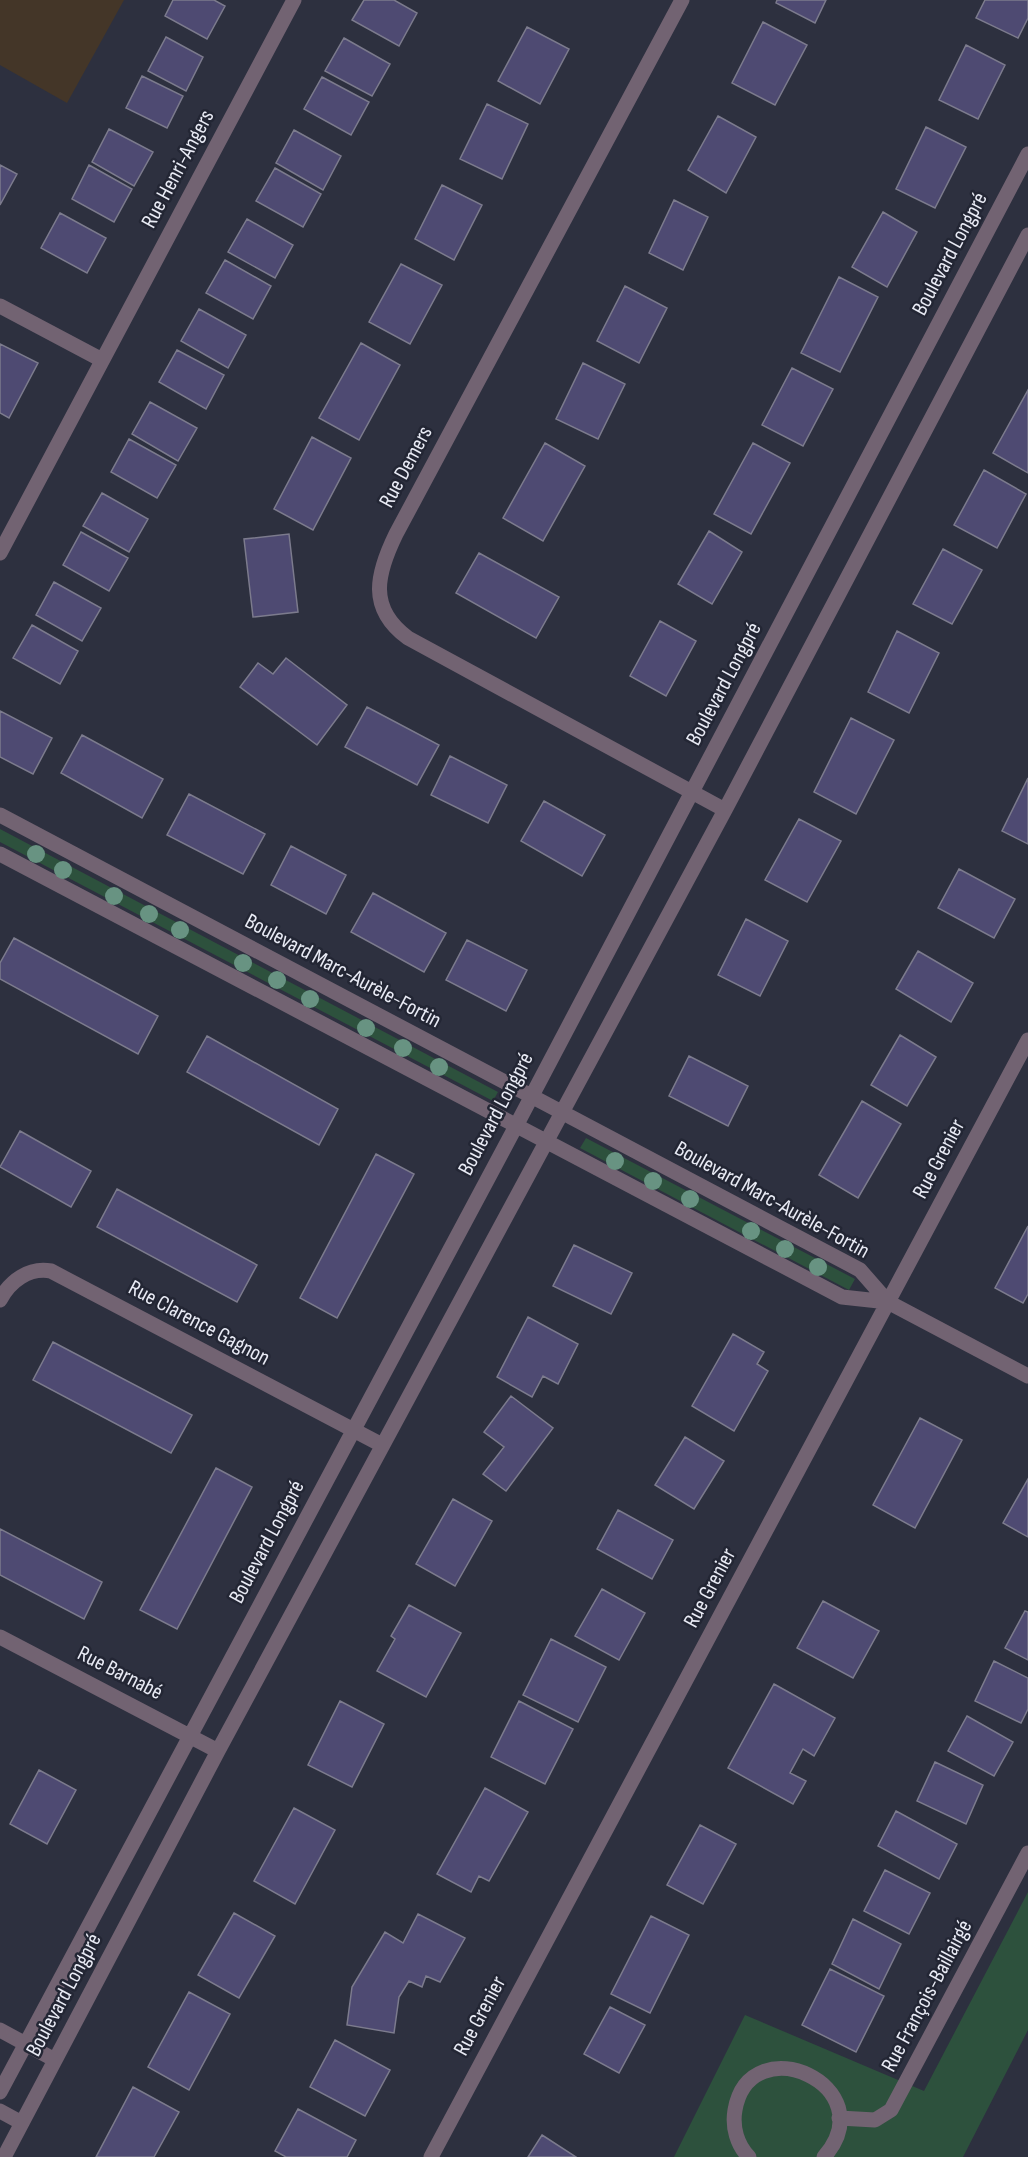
<svg xmlns="http://www.w3.org/2000/svg" width="1028" height="2157" viewBox="0 0 1028 2157" font-family="'Sofia Sans Condensed',sans-serif">
	<rect width="100%" height="100%" fill="#2d303f"/>
	<path fill="#443628" d="M0,0H124L67,103L0,65Z"/>
	<path fill="#2d513d" d="M0,829L498,1092L493,1101L0,842Z
		M586,1138L855,1279L849,1290L580,1148Z
		M1028,1892V2030L963,2157H674L745,2015L924,2091Z"/>
	<path fill="#4e4a72" stroke="#7c7b8d" stroke-width="1.5" d="M173,0H214L225,6L207,39L165,16Z
		M364,0H394L417,13L399,46L352,20Z
		M777,0H826L815,23L776,3Z
		M985,0H1028V18L1018,38L976,18Z
		M763,22L807,45L775,105L732,83Z
		M527,27L569,49L540,104L498,81Z
		M166,37L203,57L186,91L148,71Z
		M344,38L390,64L372,96L325,71Z
		M966,45L1005,65L978,119L939,100Z
		M142,76L183,96L167,128L126,108Z
		M322,77L369,102L351,135L304,109Z
		M487,104L528,124L502,179L460,159Z
		M718,116L756,137L726,193L688,170Z
		M926,127L966,147L935,208L896,189Z
		M109,129L153,152L134,186L92,162Z
		M294,130L341,156L323,190L276,163Z
		M0,165L17,174L0,205Z
		M89,165L132,189L114,222L72,199Z
		M275,168L321,194L303,227L256,201Z
		M442,185L482,205L454,260L415,239Z
		M674,200L708,217L683,270L649,253Z
		M883,212L917,232L887,287L852,267Z
		M60,213L106,238L87,273L41,248Z
		M247,219L293,245L275,278L228,252Z
		M225,260L271,286L253,319L206,293Z
		M401,264L442,285L410,344L369,322Z
		M839,277L878,297L840,372L801,353Z
		M625,286L667,308L639,363L597,341Z
		M199,309L246,335L228,368L181,341Z
		M361,343L400,365L359,440L319,418Z
		M0,344L38,363L9,418L0,413Z
		M177,350L224,375L206,409L159,382Z
		M583,363L625,384L598,439L556,419Z
		M792,368L833,389L803,446L762,425Z
		M1028,390V473L993,453Z
		M150,402L197,428L178,461L132,434Z
		M312,437L351,458L313,530L274,509Z
		M129,439L176,465L157,498L111,472Z
		M545,443L585,466L543,541L503,518Z
		M753,443L790,463L751,534L714,514Z
		M984,470L1026,494L997,548L954,525Z
		M102,493L148,519L129,552L83,526Z
		M709,531L742,552L712,604L678,584Z
		M81,532L128,558L109,591L63,565Z
		M289,534L298,612L253,617L244,539Z
		M943,549L982,570L952,624L913,604Z
		M479,553L559,597L536,638L456,593Z
		M54,582L101,608L82,641L36,615Z
		M660,621L696,641L666,696L630,676Z
		M32,625L78,651L60,684L13,658Z
		M897,631L939,653L909,713L868,692Z
		M286,658L347,705L317,745L240,687L258,663L273,674Z
		M367,707L439,745L417,785L345,747Z
		M0,711L52,738L33,774L0,757Z
		M851,718L894,740L856,814L814,792Z
		M82,735L163,779L142,818L61,773Z
		M450,756L507,785L488,823L431,795Z
		M1028,778V844L1002,831Z
		M189,794L265,834L243,874L167,835Z
		M544,801L605,835L582,876L521,841Z
		M799,819L841,841L807,902L765,880Z
		M291,846L346,875L326,914L271,885Z
		M959,869L1015,899L994,938L938,908Z
		M373,893L446,933L424,972L351,932Z
		M746,919L788,941L760,996L718,975Z
		M14,938L158,1016L138,1054L0,979V963Z
		M467,940L527,970L506,1011L446,980Z
		M918,951L973,983L951,1022L896,989Z
		M900,1035L936,1057L907,1106L871,1085Z
		M207,1036L338,1109L319,1145L187,1072Z
		M689,1056L748,1086L728,1126L669,1096Z
		M862,1101L901,1124L858,1198L819,1175Z
		M20,1131L91,1171L71,1207L0,1167Z
		M376,1154L414,1174L337,1318L300,1298Z
		M117,1189L257,1265L237,1302L97,1227Z
		M1028,1226V1294L1023,1303L995,1288Z
		M574,1245L632,1273L611,1314L553,1286Z
		M528,1317L578,1344L558,1384L543,1376L532,1397L497,1377Z
		M733,1334L764,1352L757,1364L768,1371L734,1431L692,1406Z
		M53,1342L192,1415L171,1453L33,1380Z
		M511,1396L553,1428L506,1491L483,1474L504,1447L484,1432Z
		M920,1418L962,1440L915,1528L873,1505Z
		M685,1437L724,1461L694,1509L655,1485Z
		M216,1468L252,1487L177,1629L140,1610Z
		M1028,1479V1537L1003,1523Z
		M453,1499L492,1521L455,1586L416,1564Z
		M618,1510L673,1540L652,1579L597,1549Z
		M0,1529L102,1582L84,1619L0,1575Z
		M602,1589L645,1613L619,1660L575,1636Z
		M823,1601L879,1631L853,1678L797,1648Z
		M409,1605L461,1633L426,1697L377,1671L395,1639L391,1636Z
		M1025,1611L1028,1612V1660L1005,1648Z
		M551,1639L606,1667L578,1722L523,1695Z
		M994,1661L1028,1678V1709L1021,1723L975,1701Z
		M774,1684L835,1718L814,1756L803,1749L790,1773L806,1781L793,1804L728,1768Z
		M340,1701L384,1724L352,1787L308,1765Z
		M519,1701L573,1729L545,1784L491,1757Z
		M967,1716L1013,1742L994,1776L948,1751Z
		M935,1762L983,1785L966,1824L917,1801Z
		M39,1770L76,1790L47,1844L10,1824Z
		M485,1788L528,1812L489,1881L479,1876L471,1892L437,1874Z
		M294,1808L335,1830L295,1904L254,1881Z
		M896,1811L957,1844L939,1879L878,1846Z
		M700,1825L736,1844L703,1904L667,1885Z
		M885,1870L930,1893L909,1934L864,1911Z
		M234,1913L275,1936L239,1998L198,1975Z
		M418,1914L465,1938L440,1982L426,1976L422,1987L409,1981L399,1997L394,2033L347,2025L352,1987L385,1932L403,1943Z
		M651,1916L689,1935L650,2013L611,1994Z
		M853,1919L901,1944L879,1989L832,1964Z
		M830,1969L884,1996L856,2052L802,2025Z
		M189,1992L230,2014L189,2090L148,2067Z
		M610,2007L645,2025L619,2073L584,2054Z
		M335,2040L390,2070L365,2116L310,2087Z
		M133,2087L179,2112L154,2157H96Z
		M298,2109L356,2140L347,2157H286L275,2151Z
		M542,2135L576,2157H528Z"/>
	<g fill="none" stroke-linecap="round" stroke-linejoin="round">
		<path stroke="#726372" stroke-width="15" d="M682,0L396,534C377,573 367,608 408,638L725,810
			M0,306L102,360
			M0,553L294,0
			M0,815L860,1270L888,1302L1028,1376
			M0,854L842,1297L888,1302
			M0,1300C10,1281 29,1267 51,1271L382,1445
			M0,1637L218,1751
			M0,2030L55,2060
			M0,2092L516,1126L1028,154
			M0,2111L22,2123
			M839,2118L875,2120L891,2110L1028,1853
			M4,2157L218,1751L725,810L1028,235
			M431,2157L1028,1040
			M749,2157C737,2145 732,2127 735,2110C750,2025 886,2086 824,2157"/>
	</g>
	<g fill="#689382">
		<circle cx="36" cy="854" r="9"/>
		<circle cx="63" cy="870" r="9"/>
		<circle cx="114" cy="896" r="9"/>
		<circle cx="149" cy="914" r="9"/>
		<circle cx="180" cy="930" r="9"/>
		<circle cx="243" cy="963" r="9"/>
		<circle cx="277" cy="980" r="9"/>
		<circle cx="310" cy="999" r="9"/>
		<circle cx="366" cy="1028" r="9"/>
		<circle cx="403" cy="1048" r="9"/>
		<circle cx="439" cy="1067" r="9"/>
		<circle cx="615" cy="1161" r="9"/>
		<circle cx="653" cy="1181" r="9"/>
		<circle cx="690" cy="1199" r="9"/>
		<circle cx="751" cy="1231" r="9"/>
		<circle cx="785" cy="1249" r="9"/>
		<circle cx="818" cy="1267" r="9"/>
	</g>
	<g text-anchor="middle" dominant-baseline="central" stroke-width="5" stroke-linejoin="round" paint-order="stroke">
		<g font-size="22" fill="#e9ebf5" stroke="#232634">
			<text transform="translate(178 169) rotate(-62)">Rue Henri-Angers</text>
			<text transform="translate(950 254) rotate(-62)">Boulevard Longpré</text>
			<text transform="translate(406 467) rotate(-62)">Rue Demers</text>
			<text transform="translate(724 684) rotate(-62)">Boulevard Longpré</text>
			<text transform="translate(343 971) rotate(28)">Boulevard Marc-Aurèle-Fortin</text>
			<text transform="translate(496 1114) rotate(-62)">Boulevard Longpré</text>
			<text transform="translate(939 1159) rotate(-62)">Rue Grenier</text>
			<text transform="translate(772 1200) rotate(29)">Boulevard Marc-Aurèle-Fortin</text>
			<text transform="translate(199 1323) rotate(28)">Rue Clarence Gagnon</text>
			<text transform="translate(267 1542) rotate(-62)">Boulevard Longpré</text>
			<text transform="translate(710 1588) rotate(-62)">Rue Grenier</text>
			<text transform="translate(120 1673) rotate(27)">Rue Barnabé</text>
			<text transform="translate(64 1995) rotate(-62)">Boulevard Longpré</text>
			<text transform="translate(927 1996) rotate(-62)">Rue François-Baillairgé</text>
			<text transform="translate(480 2016) rotate(-62)">Rue Grenier</text>
		</g>
	</g>
</svg>
